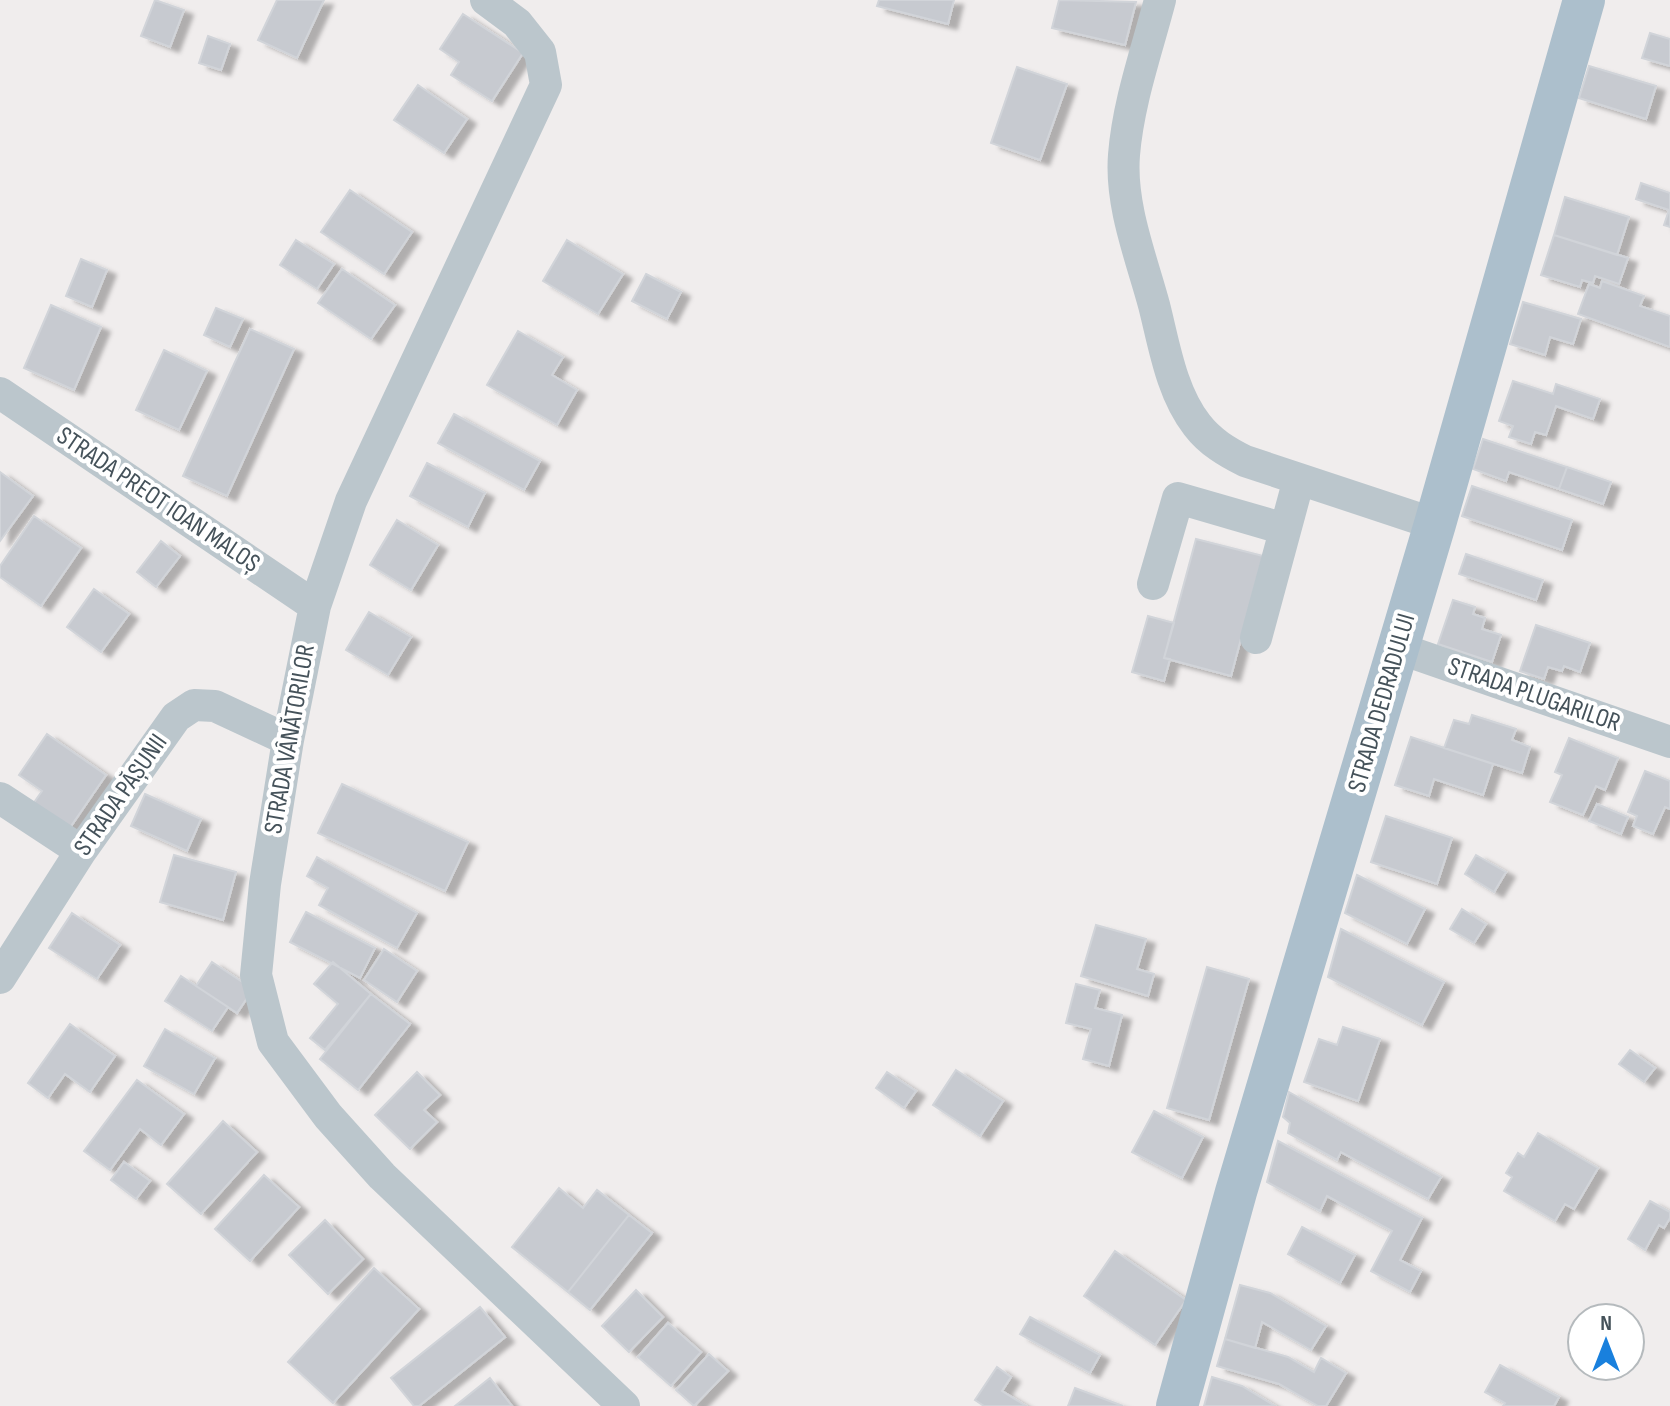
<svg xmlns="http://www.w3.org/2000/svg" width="1670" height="1406" viewBox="0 0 1670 1406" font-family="'Sofia Sans Condensed',sans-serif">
	<defs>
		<filter id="shadow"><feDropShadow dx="9" dy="5" stdDeviation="2" flood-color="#0004"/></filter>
	</defs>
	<rect width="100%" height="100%" fill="#f0eded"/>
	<path fill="#c7cad0" stroke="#d1d4d9" stroke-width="2" filter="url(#shadow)" d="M155,0L184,10L170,47L141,36Z
		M277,0H324L297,58L258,40Z
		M879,0H954L948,24L877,6Z
		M1059,0L1136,2L1125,45L1052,28Z
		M463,14L523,53L492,101L451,75L459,62L440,49Z
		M1650,33L1670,39V66L1642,58Z
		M208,36L230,44L221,70L199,63Z
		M1589,66L1656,86L1646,119L1579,98Z
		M1017,67L1067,84L1040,160L991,143Z
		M418,85L467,119L444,153L394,120Z
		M1641,183L1670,193V227L1664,225L1669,210L1636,199Z
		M350,190L412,232L384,274L321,232Z
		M1565,197L1629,217L1617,255L1554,235Z
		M1554,235L1628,258L1619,284L1595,276L1593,283L1582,280L1580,287L1541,275Z
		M296,240L334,264L317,289L280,265Z
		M567,240L623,274L598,314L543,281Z
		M81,259L107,270L92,307L66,296Z
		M342,269L395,305L371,339L318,303Z
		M646,274L681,292L667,319L632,301Z
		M1602,281L1644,296L1640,306L1670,316V347L1578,314L1589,284L1600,288Z
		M1523,302L1581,319L1573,344L1550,337L1545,355L1510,344Z
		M51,305L101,327L74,390L24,368Z
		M216,308L243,319L230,347L204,335Z
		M250,329L294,349L227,496L183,476Z
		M518,331L563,357L552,375L577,390L557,425L487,385Z
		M164,350L207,371L179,430L136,410Z
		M1513,381L1553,394L1556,384L1600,399L1593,419L1556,406L1546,435L1535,432L1531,444L1509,437L1513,426L1499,421Z
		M454,414L540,461L524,490L438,443Z
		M1483,439L1567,467L1559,489L1509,472L1506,481L1473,469Z
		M427,463L485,493L468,527L410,496Z
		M1567,467L1611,482L1603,504L1559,489Z
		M0,472L33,496L0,541Z
		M1472,486L1572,520L1562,550L1462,516Z
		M34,516L81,548L41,606L0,577V566Z
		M397,520L438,545L411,590L370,565Z
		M1196,539L1263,556L1231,676L1164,658Z
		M161,541L180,556L156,587L137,572Z
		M1466,554L1543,580L1536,600L1459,574Z
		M94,589L129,614L101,652L67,627Z
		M1453,600L1475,607L1473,614L1485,618L1482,629L1501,635L1492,662L1438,644Z
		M369,612L411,637L388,675L346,650Z
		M1148,616L1174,623L1164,658L1170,659L1164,681L1132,672Z
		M1536,625L1590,643L1580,672L1564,666L1562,671L1548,667L1544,679L1520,671Z
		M1472,715L1516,729L1512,740L1530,747L1522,773L1444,748L1454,720L1469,724Z
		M47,734L106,775L69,829L33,804L42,791L19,775Z
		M1411,737L1493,764L1483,795L1434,779L1429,796L1395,785Z
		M1569,738L1618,758L1605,790L1596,786L1583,815L1550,802L1562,775L1555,772Z
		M1645,771L1670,781V809L1665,807L1653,834L1633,826L1637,816L1628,812Z
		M342,784L468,842L445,891L318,833Z
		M145,794L201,819L187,851L131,826Z
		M1597,804L1628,817L1621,834L1589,821Z
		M1386,816L1452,838L1437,884L1371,862Z
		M174,855L236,872L223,920L160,902Z
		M1476,855L1506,872L1494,892L1465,874Z
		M317,857L417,913L397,948L319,905L328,888L307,876Z
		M1357,875L1425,909L1407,944L1345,913Z
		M1462,909L1486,924L1474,943L1450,929Z
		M306,912L375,948L360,978L290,942Z
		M72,913L120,945L97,979L49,948Z
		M1096,925L1146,939L1137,969L1154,974L1148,996L1081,976Z
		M1341,929L1444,982L1422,1025L1328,977Z
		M384,949L417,971L397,1002L364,980Z
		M212,962L253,989L237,1013L196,986Z
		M333,962L371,994L325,1050L310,1038L338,1004L314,984Z
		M1207,967L1249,979L1209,1120L1167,1108Z
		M181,976L228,1007L212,1031L165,1001Z
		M1076,984L1100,990L1095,1008L1122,1015L1109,1066L1083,1059L1091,1029L1066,1023Z
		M371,994L410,1024L358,1090L320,1059Z
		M70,1024L115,1056L90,1092L65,1074L48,1098L28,1083Z
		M1343,1027L1380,1039L1358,1101L1304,1082L1319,1039L1337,1045Z
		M165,1029L215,1058L194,1094L144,1066Z
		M1630,1050L1655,1068L1644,1082L1619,1064Z
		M956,1070L1003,1101L980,1136L933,1105Z
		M417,1072L440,1095L424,1110L437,1122L410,1149L375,1115Z
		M887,1072L916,1091L904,1108L876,1088Z
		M137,1080L184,1114L161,1145L140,1129L110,1170L84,1151Z
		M1289,1092L1441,1177L1428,1199L1341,1152L1337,1160L1288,1133L1290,1123L1283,1117Z
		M1154,1111L1203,1137L1182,1178L1132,1152Z
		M223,1121L257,1152L201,1214L167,1184Z
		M1538,1133L1598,1168L1574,1209L1565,1204L1555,1221L1504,1191L1512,1177L1506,1173L1518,1153L1524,1157Z
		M1278,1141L1422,1218L1400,1260L1421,1271L1410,1292L1371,1271L1392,1231L1327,1196L1320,1211L1267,1182Z
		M124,1162L150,1181L136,1199L111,1180Z
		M264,1175L299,1207L250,1261L215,1229Z
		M559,1188L583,1208L597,1190L629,1215L568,1292L512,1247Z
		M1650,1201L1670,1212V1218L1664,1228L1659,1225L1645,1250L1628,1239Z
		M629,1215L652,1233L590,1310L568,1292Z
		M325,1220L363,1259L328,1294L289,1255Z
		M1302,1227L1355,1255L1340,1283L1288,1254Z
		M1115,1251L1186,1300L1155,1345L1084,1296Z
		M374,1268L419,1309L333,1403L288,1362Z
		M1240,1285L1270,1293L1326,1326L1311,1350L1262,1322L1255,1348L1225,1339Z
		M636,1290L663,1317L629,1352L602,1326Z
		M480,1307L505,1337L419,1406H414L391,1378Z
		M1030,1317L1100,1355L1090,1373L1020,1334Z
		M668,1323L701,1352L671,1386L638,1357Z
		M1225,1339L1288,1357L1314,1372L1321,1358L1346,1373L1326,1406H1318L1279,1384L1217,1366Z
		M709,1354L728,1371L694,1406L676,1390Z
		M1500,1365L1559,1397L1554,1406H1503L1505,1403L1485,1392Z
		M997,1367L1011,1377L1002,1391L1026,1406H984L975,1400Z
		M1212,1377L1242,1386L1275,1406H1204Z
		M490,1378L512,1406H455Z
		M1075,1388L1123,1406H1068Z"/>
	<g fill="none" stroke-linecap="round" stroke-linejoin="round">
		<path stroke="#bbc6cc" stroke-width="32" d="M486,0L517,23L540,52L546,85L351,501L315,606L288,740L265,884L256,975L273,1042L328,1116L382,1176L624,1406
			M1160,0C1147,50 1128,103 1124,155C1120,205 1141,257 1154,305C1164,344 1171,392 1197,425C1210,442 1227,452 1245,461L1435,524
			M0,393L315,606
			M1153,584L1178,498L1285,529
			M1256,638L1299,479
			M1398,648L1670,742
			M0,798L81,851
			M0,978L81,851L176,717L194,705L215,706L288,740"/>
		<path stroke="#acbfcc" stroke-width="42" d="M1177,1406L1236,1192L1435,524L1584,0"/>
	</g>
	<g text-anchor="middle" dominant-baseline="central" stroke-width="8" stroke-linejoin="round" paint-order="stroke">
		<g font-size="26" fill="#45525a" stroke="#fff">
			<text transform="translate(158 500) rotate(34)">STRADA PREOT IOAN MALOȘ</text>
			<text transform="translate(1534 695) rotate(19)">STRADA PLUGARILOR</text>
			<text transform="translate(1382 703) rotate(-74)">STRADA DEDRADULUI</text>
			<text transform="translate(290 739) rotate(-80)">STRADA VÂNĂTORILOR</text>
			<text transform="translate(121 795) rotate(-55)">STRADA PĂȘUNII</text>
		</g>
	</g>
	<g transform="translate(1606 1342)"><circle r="38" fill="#ffffff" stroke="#b5babd" stroke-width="2"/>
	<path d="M0-6L14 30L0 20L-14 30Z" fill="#1980dd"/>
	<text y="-12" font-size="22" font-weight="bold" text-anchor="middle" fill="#45525a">N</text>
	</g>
</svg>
